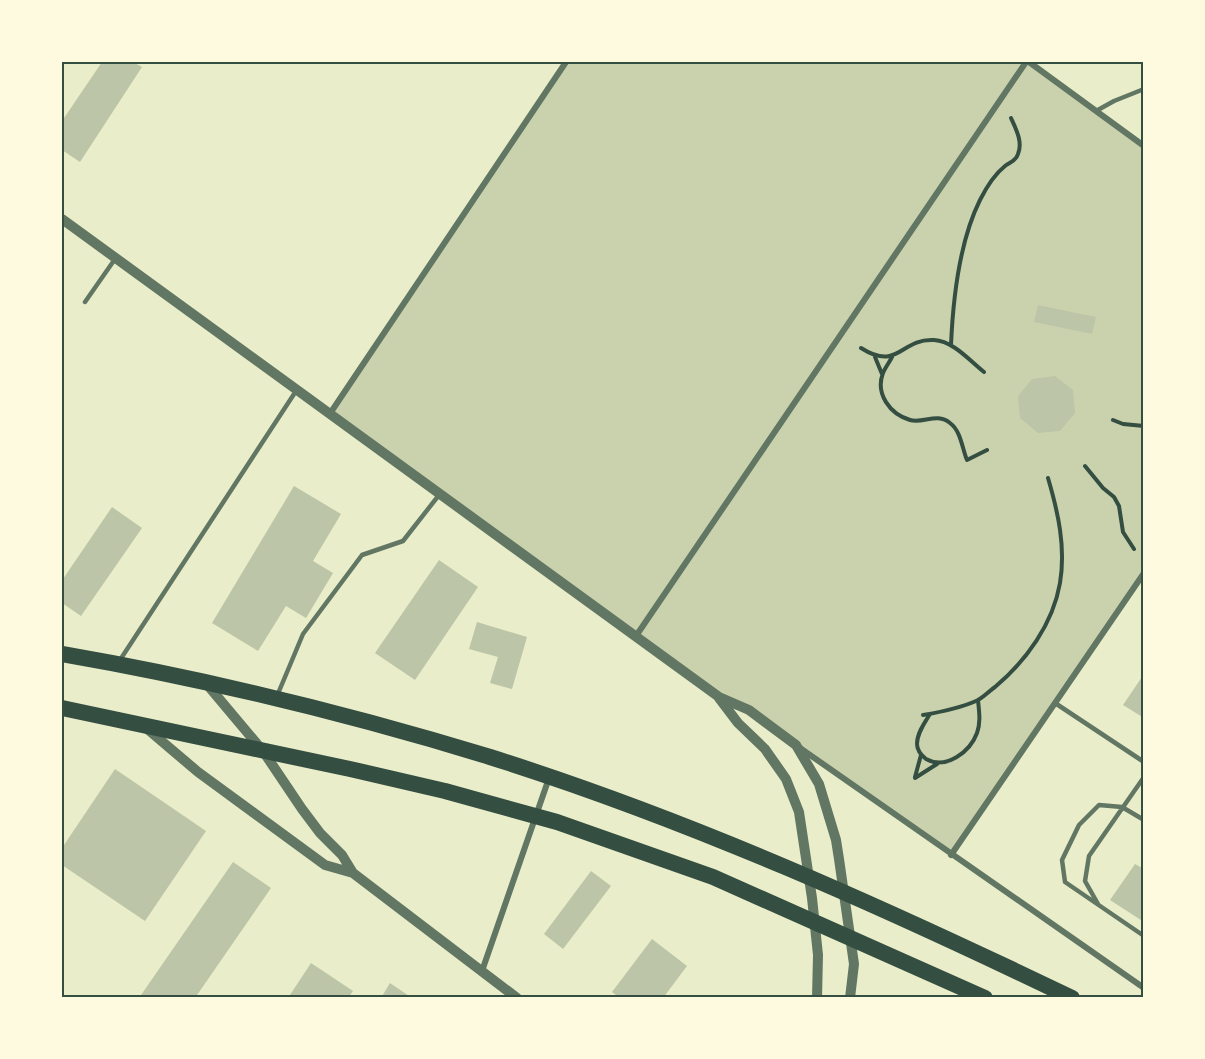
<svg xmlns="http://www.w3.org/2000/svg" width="1205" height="1059" viewBox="0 0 1205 1059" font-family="Poppins,sans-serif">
	<rect width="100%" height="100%" fill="#e9edc9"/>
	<path fill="#cad2ad" d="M566,62H1029L1143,146V573L951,855L796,745L719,697L329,415Z"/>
	<path fill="#bcc5a7" d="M102,62H133L142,67L80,162L62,150V121Z
		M1038,305L1096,317L1092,334L1034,322Z
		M1055,376L1073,390L1075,413L1060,431L1038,433L1020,418L1018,396L1032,379Z
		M294,486L341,514L313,561L333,573L306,618L286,606L258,651L212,623Z
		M112,507L142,528L81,616L62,603V578L63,579Z
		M439,560L478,587L415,680L375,653Z
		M477,622L527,637L512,689L490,683L498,657L469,649Z
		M1144,674V718L1123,705Z
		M115,769L206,831L145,921L62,865V848Z
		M233,862L271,888L195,998H139Z
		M1135,864L1144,869V922L1110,900Z
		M591,871L611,886L563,949L544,934Z
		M652,939L687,966L663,998H620L612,992Z
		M311,963L353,991L348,998H288Z
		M390,983L412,998H381Z"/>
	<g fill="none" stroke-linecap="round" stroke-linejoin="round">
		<path stroke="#344e41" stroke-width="4" d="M951,345C953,299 959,242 980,200C986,188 995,174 1005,166C1010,162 1016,161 1018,154C1023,142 1016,129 1011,118
			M861,348C899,372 900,338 934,340C953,341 969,360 984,372
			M875,357L882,374
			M892,357C889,363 885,368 883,373C875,394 890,414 910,420C923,424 937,412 950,423C961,431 962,448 967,460L987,450
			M1113,420L1123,424L1144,426
			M1085,466L1103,488L1114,497L1119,506L1123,532L1134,549
			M930,714C925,722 917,733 917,744C917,750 921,755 926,759C946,770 970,752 977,733C981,722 979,711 978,700
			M923,715C941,712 960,708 976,701C983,698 989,691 995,687C1026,661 1053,624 1060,583C1066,547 1058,512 1048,478
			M915,777L921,755
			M915,778L937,764"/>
		<path stroke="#617663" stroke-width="4.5" d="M1096,111L1114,101L1144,89
			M85,302L115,259
			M120,660L296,391
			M277,696L303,634L362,555L403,541L439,495
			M1055,703L1144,762
			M1144,820L1122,807L1099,805L1079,825L1062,860L1065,882L1144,936
			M1098,904L1085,881L1089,856L1144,777"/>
		<path stroke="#617663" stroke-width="6" d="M1029,62L1144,146
			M329,415L566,62
			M636,636L1026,62
			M800,748L1144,988
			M951,855L1144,573
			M482,971L549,778"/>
		<path stroke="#617663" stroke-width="10" d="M62,219L719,697L749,710L796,745L819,784L836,840L839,859L854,964L850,998
			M205,682L263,751L302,809L320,833L342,855L353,873
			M719,698L738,723L765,749L786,779L799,812L812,898L818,955L817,998
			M145,727L198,772L325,865L353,873L517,998"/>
		<path stroke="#344e41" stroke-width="16" d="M62,654C206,679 350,714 490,757C690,820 883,907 1072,998
			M62,708L350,769L445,791L557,822L713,877L985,998"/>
	</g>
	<rect width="1205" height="1059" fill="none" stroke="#fefae0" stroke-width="126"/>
	<rect x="63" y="63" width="1079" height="933" fill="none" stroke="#344e41" stroke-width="2"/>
</svg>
